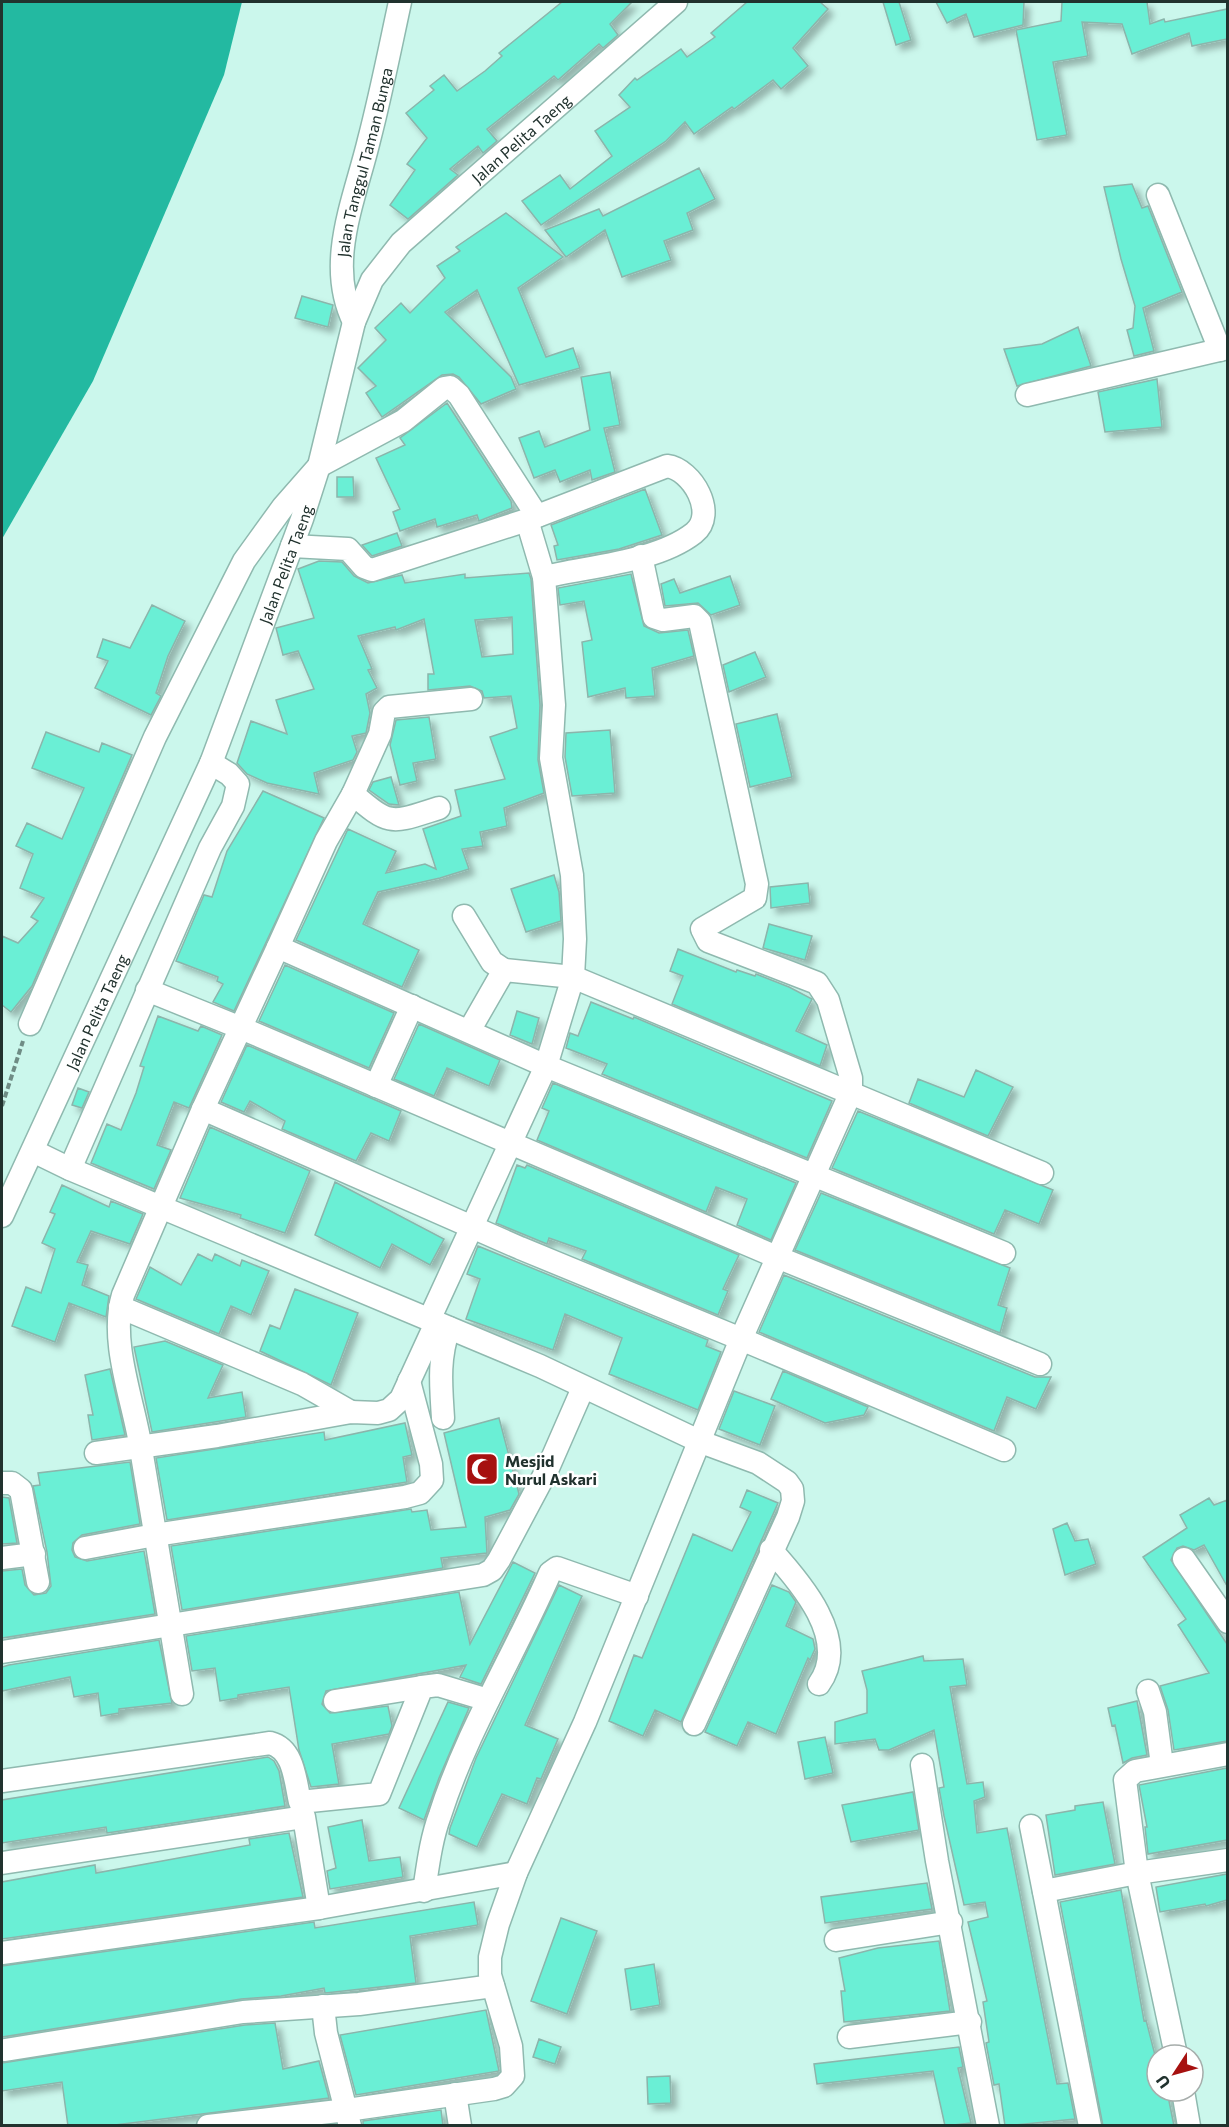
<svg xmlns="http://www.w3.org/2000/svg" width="1229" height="2127" viewBox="0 0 1229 2127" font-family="Commissioner,sans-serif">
	<defs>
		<filter id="shadow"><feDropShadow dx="5.5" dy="5.5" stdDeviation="3" flood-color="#0004"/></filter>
	</defs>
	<rect width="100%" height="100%" fill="#cbf7ec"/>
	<path fill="#23b9a1" d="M2,2H242L224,75L93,381L2,539Z"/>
	<path fill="#6aefd5" stroke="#8bb5ab" stroke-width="1.5" fill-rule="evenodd" filter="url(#shadow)" d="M562,2H632L610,24L618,35L603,48L599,44L558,80L554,76L487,129L497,141L483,153L478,146L450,169L458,175L408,219L390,205L415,170L407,164L427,138L406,113L434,90L430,86L444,75L457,91L485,71L502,56L499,53Z
		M747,2H820L828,9L793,48L808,66L781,89L773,80L734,109L732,107L694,134L685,122L666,141L541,225L522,201L560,175L570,189L612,156L595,131L630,107L619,95L635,78L637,80L681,49L687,57L715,37L711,33Z
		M883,2H899L911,40L896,45Z
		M936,2H1024L1023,25L974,37L966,14L947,23Z
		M1062,2H1147L1150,24L1164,19L1165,22L1227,9V39L1192,46L1189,33L1132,54L1122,24L1082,22L1088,56L1053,62L1067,135L1037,140L1016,30L1061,21Z
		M699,168L715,199L687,213L693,230L664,241L671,260L622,277L605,230L566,257L545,230L599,209L603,216Z
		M1132,184L1142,208L1148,206L1182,292L1143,308L1154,351L1134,356L1127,330L1133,328L1135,306L1121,259L1104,187Z
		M506,213L563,257L518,288L546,357L573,348L580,368L519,385L477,290L445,312L511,377L516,389L481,404L459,377L453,374L442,375L382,417L366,393L376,386L358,368L386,340L375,328L401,303L410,313L445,278L437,266L460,251L456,247Z
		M302,296L333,305L328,327L295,318Z
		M1078,327L1091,366L1017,386L1004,349L1042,344Z
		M610,372L620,425L604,428L615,472L592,480L590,470L560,482L555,470L534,478L519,438L539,431L545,447L590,430L581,377Z
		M1157,379L1162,427L1105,432L1098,392Z
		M447,403L511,501L512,508L479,521L477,515L437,527L435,519L400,531L393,512L400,509L376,458L405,445L400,438Z
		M337,477H353L354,497H337Z
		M645,489L662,535L619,549L557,560L554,546L558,545L551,525Z
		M397,533L402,546L372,556L362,545Z
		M319,561L342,562L354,576L368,583L402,575L405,583L465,574V578L529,573L531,579L540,705L538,760L544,793L504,808L507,826L480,832L483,846L462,849L469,869L440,878L378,892L363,924L419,950L402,987L296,940L348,829L396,851L386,873L425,864L436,869L423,829L461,816L455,790L505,779L490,737L517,728L511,696L484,698L482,691L470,686L428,690V674H434L424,619L396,630L395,627L358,636L372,669L368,670L377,688L366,694L370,713L366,733L352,736L357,752L353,760L314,773L319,794L267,783L247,774L237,763L251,721L287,734L276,700L314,689L298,651L283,655L276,628L314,618L298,569ZM512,617L513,654L482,657L475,620Z
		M631,574L644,626L659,633L688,630L694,656L652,668L655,696L626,698L625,688L588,697L582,642L592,640L584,601L560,605L558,588Z
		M730,576L740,605L711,615L698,603L665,606L661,584L674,579L680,593Z
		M152,605L185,621L168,656L156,693L161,696L151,715L95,688L108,661L97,657L103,639L130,648Z
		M755,652L766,677L729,692L723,665Z
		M777,714L792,777L750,787L736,724Z
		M429,717L436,759L413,763L417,781L400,785L390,745L396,720Z
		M610,730L615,793L572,796L565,757L566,733Z
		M46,732L99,752L102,743L132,755L32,986L11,1012L2,1005V936L18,943L38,921L31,917L44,898L20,888L33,854L16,846L27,823L62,839L84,788L32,768Z
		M391,777L399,805L389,804L369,790L373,782Z
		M263,791L324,818L234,1011L213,1002L223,984L217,981L218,977L176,961L204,895L212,897L227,851Z
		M554,875L559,892L561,921L526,932L511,889Z
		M808,883L810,903L771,908L770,887Z
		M769,924L812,936L805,960L763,948Z
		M678,949L736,972L737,970L755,976L756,974L789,987L812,999L796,1031L827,1045L820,1066L672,1004L683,976L670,971Z
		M285,965L394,1013L369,1068L259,1021Z
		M591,1002L633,1019L634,1017L832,1101L807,1158L602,1074L607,1064L566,1048L570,1033L578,1036Z
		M517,1011L539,1018L532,1044L510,1035Z
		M158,1016L198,1031L201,1026L222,1035L189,1108L174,1102L157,1145L171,1150L154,1189L91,1163L107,1124L121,1130L136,1093L144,1067L140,1066Z
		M419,1024L500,1060L489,1086L447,1068L434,1096L394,1079Z
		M247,1045L401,1111L389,1141L371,1133L356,1161L282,1129L285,1121L250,1101L244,1112L221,1102Z
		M976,1070L1013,1087L988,1136L909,1103L918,1079L964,1097Z
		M553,1083L796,1183L771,1240L737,1225L747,1199L716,1187L706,1212L537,1140L549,1111L542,1108Z
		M78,1088L89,1092L82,1108L72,1105Z
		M858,1111L1053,1190L1039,1224L1005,1210L994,1234L832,1168Z
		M210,1127L310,1171L285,1233L240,1218L241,1215L180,1198Z
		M517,1165L525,1168L527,1165L739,1255L723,1289L728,1291L718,1315L582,1259L586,1251L549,1238L547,1244L496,1223Z
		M335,1182L444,1239L430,1265L392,1244L380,1268L315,1235Z
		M62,1185L109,1207L111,1201L143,1214L130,1244L91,1231L77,1262L88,1265L82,1285L109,1296L106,1317L69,1303L55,1342L12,1326L26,1287L41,1293L55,1249L42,1243L55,1214L50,1212Z
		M821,1193L1010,1268L998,1305L1007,1308L1000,1333L795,1250Z
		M478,1246L708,1340L706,1346L721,1352L698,1410L609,1374L622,1338L565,1314L553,1350L466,1319L480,1279L467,1274Z
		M198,1254L212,1261L215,1254L240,1266L242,1260L269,1271L251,1315L231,1306L219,1334L136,1299L150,1267L181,1285Z
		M784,1275L1035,1377H1051L1036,1409L1007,1397L994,1431L759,1332Z
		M295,1289L358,1313L331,1385L260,1351L270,1325L280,1329Z
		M165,1341L223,1365L208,1398L242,1392L246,1417L152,1432L134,1347Z
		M110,1369L125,1435L92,1440L88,1415H93L85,1375Z
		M783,1371L868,1407L864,1415L825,1423L771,1399Z
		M734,1391L775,1406L760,1445L719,1429Z
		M499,1418L519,1494L510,1510L485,1517L487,1553L441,1558L443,1568L182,1610L171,1546L411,1509L412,1512L427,1510L431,1530L466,1527L444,1433Z
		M405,1423L412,1455L403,1457L407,1482L167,1520L156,1458L324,1432L325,1440Z
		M130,1462L140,1524L82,1535L73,1543L72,1550L75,1557L87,1561L144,1551L155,1614L2,1638V1571L22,1569L25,1585L34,1595L46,1593L51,1586L47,1552L33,1486L40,1485L38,1473Z
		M747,1490L778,1503L681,1722L655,1710L643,1736L609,1721L634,1655L642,1658L693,1534L732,1551L751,1512L740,1507Z
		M2,1497L9,1498L17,1543L2,1544Z
		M1209,1498L1214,1505L1227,1500V1586L1204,1545L1194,1550L1183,1546L1177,1548L1171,1560L1227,1644V1741L1174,1750L1168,1710L1160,1686L1209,1673L1178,1625L1186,1619L1143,1557L1187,1528L1180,1515Z
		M1067,1523L1075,1541L1088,1539L1096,1564L1065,1575L1053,1529Z
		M513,1562L535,1573L481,1684L460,1677L466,1665L326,1691L322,1704L330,1713L388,1706L392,1726L389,1734L332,1744L339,1784L311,1787L299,1750L289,1687L238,1695V1698L220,1701L215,1668L192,1671L186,1636L459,1592L470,1644Z
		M559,1585L582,1596L525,1725L558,1739L541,1779L537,1778L527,1804L502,1794L477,1847L449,1834L450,1828L476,1758Z
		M772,1585L789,1592L796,1602L786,1626L813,1639L815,1649L810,1660L808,1658L776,1734L748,1722L737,1746L705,1732Z
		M159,1640L172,1703L119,1709V1713L101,1716L98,1693L74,1697L70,1677L2,1691V1667L9,1665Z
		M923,1656L924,1661L963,1659L967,1685L950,1687L967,1784L983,1782L985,1797L974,1801L977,1833L1007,1828L1057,2084L1068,2083L1075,2119L1005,2126L999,2084L994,2085L986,2043L989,2042L983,2002L987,2001L968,1922L988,1917L985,1902L964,1905L944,1816L939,1788L944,1787L934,1730L889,1750H879L875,1739L835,1744V1722L867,1713V1690L862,1671Z
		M1137,1701L1147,1755L1132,1758L1123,1763L1115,1725L1112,1726L1108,1708Z
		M448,1702L469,1708L439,1778L424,1820L399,1808Z
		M825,1737L833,1773L805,1779L798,1742Z
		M268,1757L274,1761L279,1771L285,1806L107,1833L106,1827L2,1843V1800Z
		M1227,1768V1840L1148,1854L1145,1827H1147L1139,1785Z
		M913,1792L919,1830L851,1842L842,1805Z
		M1103,1802L1115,1864L1055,1875L1046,1815L1075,1810V1806Z
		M362,1820L369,1861L400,1857L403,1877L330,1889L327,1871L336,1868L328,1827Z
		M289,1833L303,1897L2,1939V1882L95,1865L96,1873L250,1845L249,1839Z
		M1227,1874V1900L1206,1906L1205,1904L1160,1912L1156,1887Z
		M927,1883L932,1909L825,1923L821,1897Z
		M1121,1890L1144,2021L1146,2020L1157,2063V2091H1167L1174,2126H1103L1060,1902Z
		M474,1902L478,1925L410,1936L416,1983L325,1993L324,1988L281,1996L241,1999L2,2037V1966L314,1922L315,1928Z
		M561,1918L597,1931L567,2014L531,2001Z
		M939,1941L950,2011L844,2022L841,1991H845L839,1958L878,1948Z
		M654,1964L660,2005L631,2010L625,1969Z
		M486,2010L499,2071L356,2095L340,2035Z
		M275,2023L283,2069L319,2061L329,2098L107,2126H68L62,2082L2,2091V2063L245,2025Z
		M539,2039L561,2047L555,2064L533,2057Z
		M959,2047L963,2067L958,2068L971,2123L945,2126L933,2071L817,2084L814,2064Z
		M670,2076L671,2103L648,2104L647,2077Z
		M441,2110L443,2126H363V2121Z"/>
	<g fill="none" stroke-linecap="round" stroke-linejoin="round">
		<defs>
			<g id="minor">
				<path d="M1158,195L1220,350"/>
				<path id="s1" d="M354,322C325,263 355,199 369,140C381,94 390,48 400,2"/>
				<path d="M1027,395L1228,348"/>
				<path d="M292,546L348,549L364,567L372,570L527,520L667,466C692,469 718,514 694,533C657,562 590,566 544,577"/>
				<path d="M353,794C391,827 391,823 439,808"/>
				<path d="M464,916L492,962L504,970"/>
				<path d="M278,947L326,841L353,794L380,734L384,712L389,707L471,699"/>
				<path d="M147,990L241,1028L777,1257L1040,1364"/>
				<path d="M30,1024L155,737L244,561L283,507L319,466L403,421L444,388L450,387L459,395L537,516"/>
				<path d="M469,1031L504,970L573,977L1042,1173"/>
				<path d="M376,1086L412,1006"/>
				<path d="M203,1109L520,1248L741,1339L851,1092V1078L828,1000L817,983L708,941L702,929L755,898L757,884L700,622L694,616L663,620L654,617L641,556"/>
				<path d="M33,1151L70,1169L540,1366L701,1442L758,1463L787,1482L792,1489L793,1501L788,1517L694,1724"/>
				<path d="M70,1169L210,848L233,806L238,784L229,774L211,763"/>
				<path id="s2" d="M2,1216L211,763L302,519L319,466L354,322L372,280L401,243L676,2"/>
				<path d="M120,1307L302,1384L351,1412"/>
				<path d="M429,1320L546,1066L1004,1253"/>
				<path d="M443,1418C441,1386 438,1359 449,1328"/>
				<path d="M96,1453L217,1436L351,1412L378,1413L389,1410L401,1399L436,1323"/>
				<path d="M2,1483H12L21,1490L38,1582"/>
				<path d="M85,1548L155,1535L405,1497L420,1493L432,1480L431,1464L409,1381"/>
				<path d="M771,1550C800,1582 851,1640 819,1684"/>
				<path d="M2,1558L34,1554"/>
				<path d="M1184,1559L1228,1622"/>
				<path d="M2,1652L483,1575L492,1570L499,1560L548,1468L583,1388"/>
				<path d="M1148,1691L1155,1712L1162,1765"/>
				<path d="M182,1694C168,1612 155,1530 141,1449C134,1402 109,1342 123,1295L203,1109L278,947L546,1066L573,977L575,939L572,875L551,758L554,705L544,577L527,520"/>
				<path d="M335,1701L422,1687"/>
				<path d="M922,1765L937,1861L988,2126"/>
				<path d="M2,1781L270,1743C294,1749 295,1780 300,1802L379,1794L422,1687L438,1685L488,1700"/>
				<path d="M1031,1826L1090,2126"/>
				<path d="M2,1863L304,1817L319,1908"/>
				<path d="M424,1891C428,1865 431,1839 440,1815C467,1730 515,1654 550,1573L557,1568L637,1596"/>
				<path d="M1044,1891L1137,1873L1228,1860"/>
				<path d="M836,1940L951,1922"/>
				<path d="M2,1953L319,1908L516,1873"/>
				<path d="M323,2006L326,2033L350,2126"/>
				<path d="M849,2037L970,2022"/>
				<path d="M5,2050L243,2012L359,2004L493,1986"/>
				<path d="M1176,2055L1137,1873L1125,1780L1135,1771L1228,1754"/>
				<path d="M1183,2091L1189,2126"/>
				<path d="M455,2094L460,2126"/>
				<path d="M208,2126L347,2110L494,2089L504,2086L513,2076L511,2046L490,1975V1957L498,1924L516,1873L585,1722L741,1339L1004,1450"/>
			</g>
		</defs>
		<use href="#minor" stroke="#8fb9af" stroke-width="25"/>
		<path stroke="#6f8c85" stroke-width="4" stroke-dasharray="6 3" stroke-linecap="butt" d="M2,1106L23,1041"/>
		<use href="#minor" stroke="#fff" stroke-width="22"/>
	</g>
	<defs>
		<symbol id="mosque-square" viewBox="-11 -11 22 22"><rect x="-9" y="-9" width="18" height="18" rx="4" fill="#a61110" stroke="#fff"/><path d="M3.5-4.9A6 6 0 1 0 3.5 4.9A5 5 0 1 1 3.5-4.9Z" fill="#fff"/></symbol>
	</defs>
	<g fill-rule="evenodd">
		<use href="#mosque-square" x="463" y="1450" width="38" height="38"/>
	</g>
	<g text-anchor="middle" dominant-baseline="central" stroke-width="5" stroke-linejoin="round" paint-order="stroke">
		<g font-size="16" fill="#21322e" stroke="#fff">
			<text stroke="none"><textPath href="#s2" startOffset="1215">Jalan Pelita Taeng</textPath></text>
			<text stroke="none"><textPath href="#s1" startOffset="164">Jalan Tanggul Taman Bunga</textPath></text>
			<text stroke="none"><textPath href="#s2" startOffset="711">Jalan Pelita Taeng</textPath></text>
			<text stroke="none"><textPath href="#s2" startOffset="225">Jalan Pelita Taeng</textPath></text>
		</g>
		<g font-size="16" font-weight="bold" fill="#21322e" stroke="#fff" text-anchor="start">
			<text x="505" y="1460">Mesjid<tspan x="505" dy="18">Nurul Askari</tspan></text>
		</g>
	</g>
	<rect width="1229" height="2127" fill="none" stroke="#21322e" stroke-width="6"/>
	<g transform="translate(1175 2073) rotate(234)"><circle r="28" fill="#ffffff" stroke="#a6adab" stroke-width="1.5"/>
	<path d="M0-4.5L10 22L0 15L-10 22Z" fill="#a61110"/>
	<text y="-9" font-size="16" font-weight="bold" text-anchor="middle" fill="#21322e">U</text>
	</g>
</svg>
